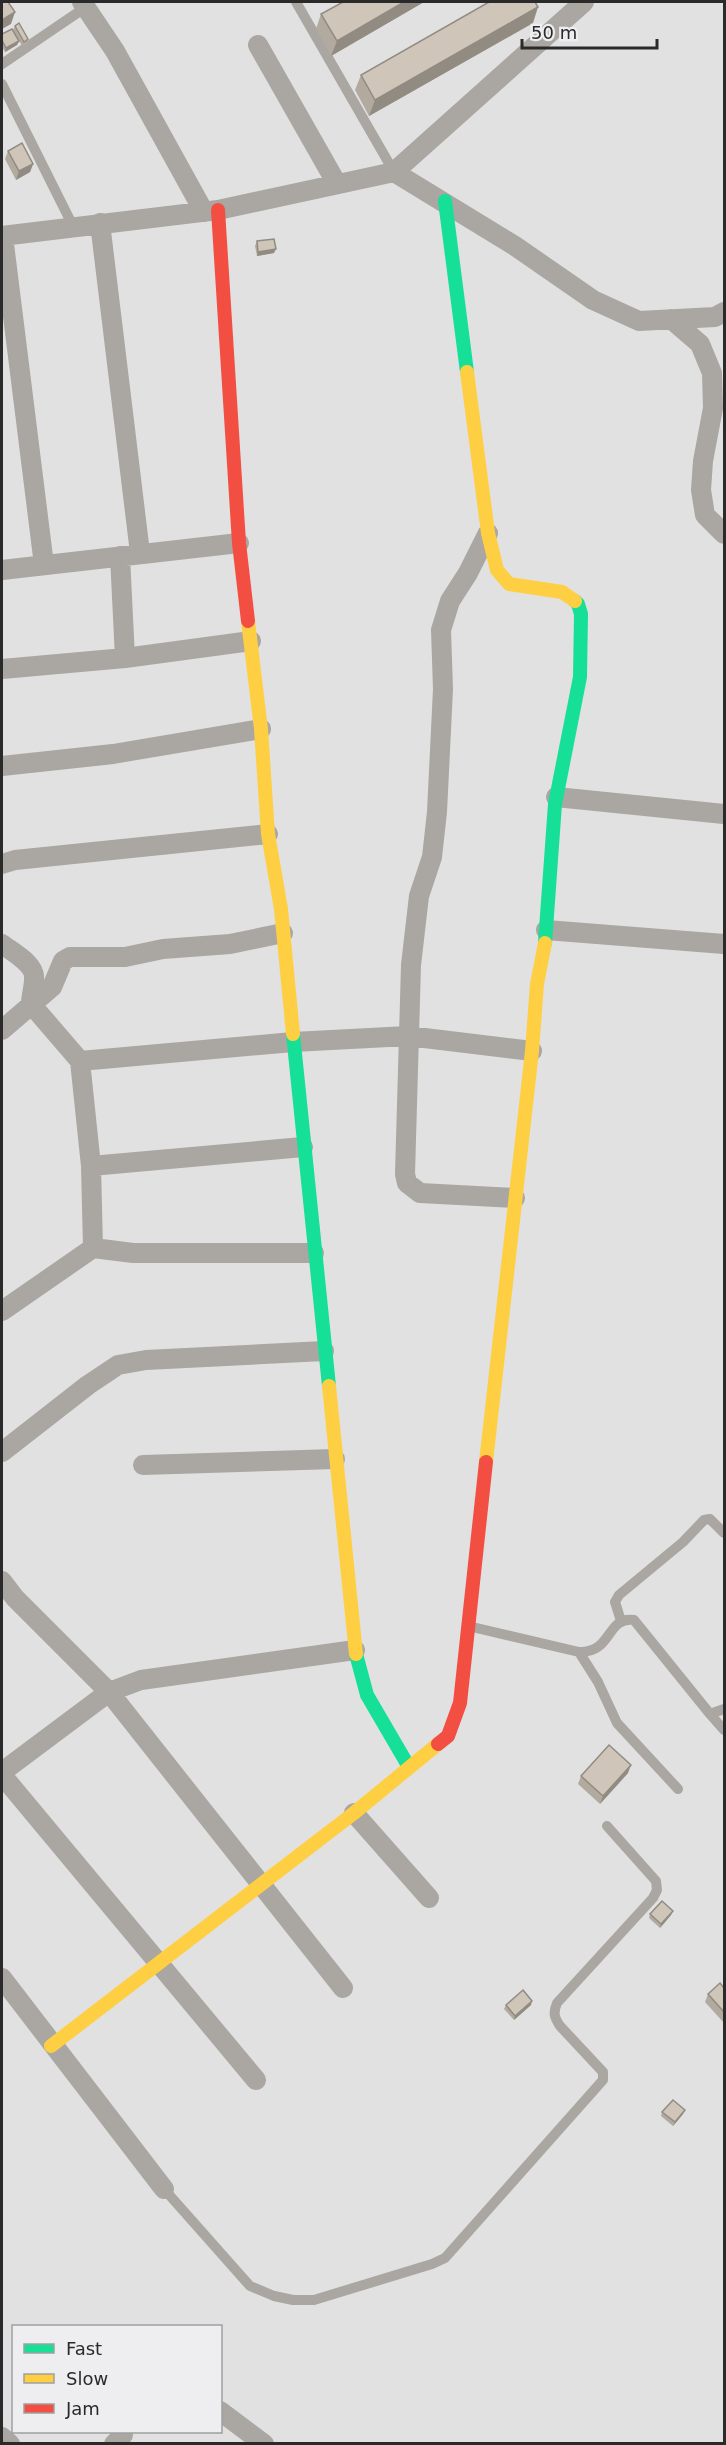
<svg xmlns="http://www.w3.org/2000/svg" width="726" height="2445" viewBox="0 0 726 2445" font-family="'DejaVu Sans',sans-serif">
	<rect width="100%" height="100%" fill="#e1e1e2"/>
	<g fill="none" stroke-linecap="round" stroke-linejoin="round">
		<path stroke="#aaa6a1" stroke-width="10" d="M296,2L394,172
			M2,64L86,7
			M2,84L73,226
			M621,1621L615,1602L619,1595L683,1542L704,1520L710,1519L724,1533
			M468,1626L579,1652C613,1653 606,1616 634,1620L710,1714L724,1709
			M579,1652L598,1682L617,1723L678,1789
			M710,1714L724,1730
			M164,2189L250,2286L274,2296L293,2300H314L432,2264L445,2258L603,2080V2072L560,2026C554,2017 553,2013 557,2003L653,1898L657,1890L656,1881L607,1826"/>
		<path stroke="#aaa6a1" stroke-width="20" d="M82,2L115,51L204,212
			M258,45L337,184
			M394,172L515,246L593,300L639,321L715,317L724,312
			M100,223L140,553
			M2,236L218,210L394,172L584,2
			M3,236L44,565
			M671,319L700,344L712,373L713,408L703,461L701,490L705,515L724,534
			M488,533L468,573L450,601L441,630L443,689L437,812L432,857L419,896L411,965L405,1174L407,1183L420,1193L515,1198
			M120,556L125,658
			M2,570L239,543
			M2,669L125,658L251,641
			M2,766L113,754L261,729
			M556,797L724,814
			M2,864L15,860L268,834
			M546,930L724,944
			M2,944C12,952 36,964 34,979C34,988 31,995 31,1004L80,1061
			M2,1030L52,987L63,961L70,957H125L163,949L230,944L283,933
			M91,1166L303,1147
			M93,1248L133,1253H314
			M2,1311L93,1248L91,1166L80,1061L293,1042L408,1036L532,1051
			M2,1452L88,1385L118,1365L146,1360L324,1351
			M143,1465L335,1459
			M2,1581L15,1598L109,1692L343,1988
			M2,1772L109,1692L141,1680L355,1650
			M2,1775L256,2080
			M354,1813L429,1898
			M2,1978L164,2189
			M220,2411L264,2444
			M2,2437L10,2444
			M114,2444L123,2435"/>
		<path stroke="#16e098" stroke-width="14" d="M445,201L467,372
			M545,943L555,804L580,677L581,614L578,604L575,601
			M293,1034L329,1386
			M356,1654L367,1695L409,1767"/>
		<path stroke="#ffcf43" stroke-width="14" d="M467,372L488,533L497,570L509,584L562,592L575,601
			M248,621L261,729L268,834L281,909L293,1034
			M329,1386L356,1654
			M486,1462L532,1051L537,984L545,943
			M51,2046L354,1813L438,1744"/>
		<path stroke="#f24e42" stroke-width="14" d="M218,210L239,543L248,621
			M438,1744L448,1736L460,1703L486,1462"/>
	</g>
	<path fill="#b2aa9f" d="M424,2L331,56L316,29L321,14Z
		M533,23L369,116L355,90L361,75Z
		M15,26L28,39L26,44L22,46L13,30Z
		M2,34L19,41L17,45L5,52L2,47Z
		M8,151L33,164L30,172L16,180L5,159Z
		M257,241L274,253L257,256L255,246Z
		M628,1773L600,1804L578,1784L581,1776Z
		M650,1914L671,1915L660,1928L649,1918Z
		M724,1988V2023L705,2002L708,1994Z
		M506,2005H531L514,2020L504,2009Z
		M662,2112L683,2114L673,2126L661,2116Z"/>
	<path fill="#918b82" d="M404,2H424L331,56L337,41Z
		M538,7L533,23L369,116L375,100Z
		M15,12L11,24L2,29V20Z
		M19,41L17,45L5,52L6,48Z
		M33,164L30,172L16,180L19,171Z
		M276,249L274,253L257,256L258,252Z
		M631,1765L628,1773L600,1804L603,1796Z
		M673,1911L671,1915L660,1928L661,1924Z
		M532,2001L531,2005L514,2020L515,2016Z
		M685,2110L683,2114L673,2126L675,2122Z"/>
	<path fill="#cfc6b9" stroke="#918b82" stroke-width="1.5" d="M2,2H8L15,12L2,20Z
		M343,2H404L337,41L321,14Z
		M489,2H535L538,7L375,100L361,75Z
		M19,23L28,39L24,42L15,26Z
		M12,29L19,41L6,48L2,40V34Z
		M22,143L33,164L19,171L8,151Z
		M274,239L276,249L258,252L257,241Z
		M609,1745L631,1765L603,1796L581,1776Z
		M662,1901L673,1911L661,1924L650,1914Z
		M720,1983L724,1988V2012L708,1994Z
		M523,1990L532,2001L515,2016L506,2005Z
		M673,2100L685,2110L675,2122L662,2112Z"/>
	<rect width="726" height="2445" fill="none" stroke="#2a2a2b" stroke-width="6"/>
	<rect x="12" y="2325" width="210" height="108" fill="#eeedf0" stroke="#a09fa1" stroke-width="1.5"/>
	<rect x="24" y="2344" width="30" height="9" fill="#16e098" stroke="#a09fa1" stroke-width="1.5"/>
	<text x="66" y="2355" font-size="18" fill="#2a2a2b">Fast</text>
	<rect x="24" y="2374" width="30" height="9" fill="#ffcf43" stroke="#a09fa1" stroke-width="1.5"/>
	<text x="66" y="2385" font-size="18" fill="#2a2a2b">Slow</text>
	<rect x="24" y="2404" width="30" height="9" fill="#f24e42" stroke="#a09fa1" stroke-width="1.5"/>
	<text x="66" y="2415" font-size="18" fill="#2a2a2b">Jam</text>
	<path d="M522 39v9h135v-9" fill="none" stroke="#2a2a2b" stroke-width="3"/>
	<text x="531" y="39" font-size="18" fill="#2a2a2b" stroke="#eeedf0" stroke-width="4.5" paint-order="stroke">50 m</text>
</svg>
